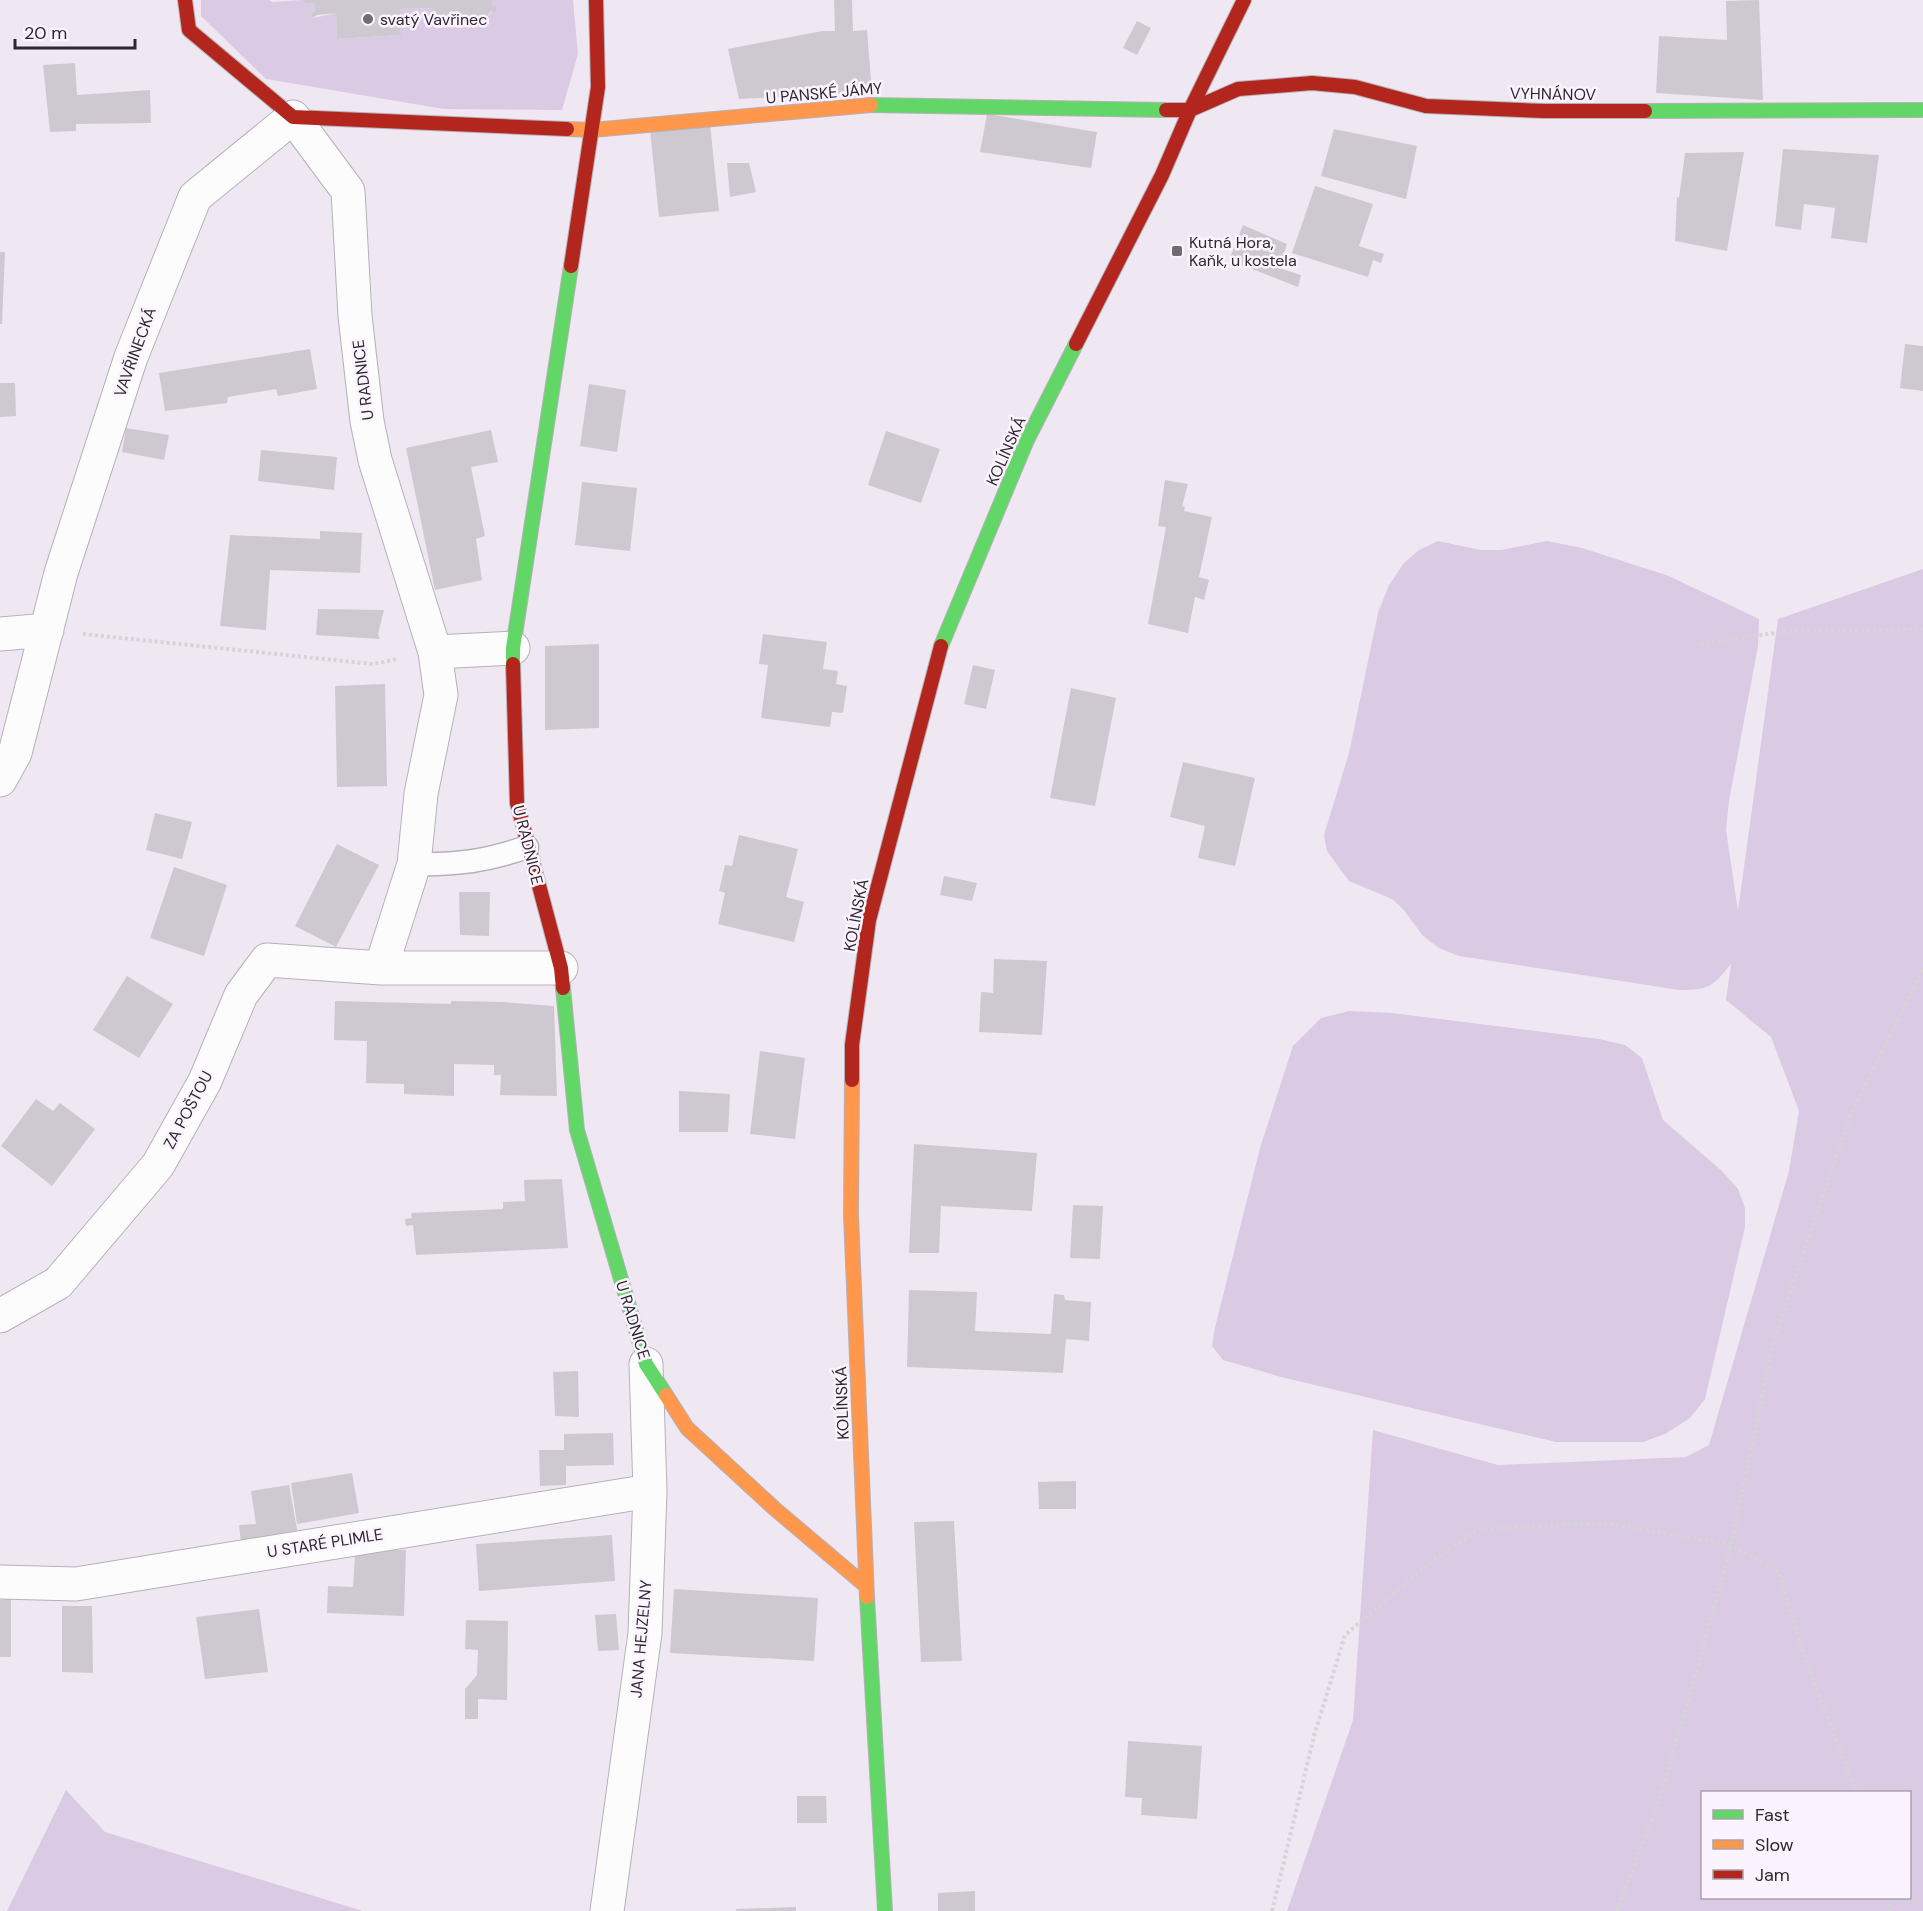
<svg xmlns="http://www.w3.org/2000/svg" width="1923" height="1911" viewBox="0 0 1923 1911" font-family="'DM Sans',sans-serif">
	<rect width="100%" height="100%" fill="#efe8f2"/>
	<path fill="#dbcae3" fill-rule="evenodd" d="M201,0H269L272,2L302,0L306,4L314,3L315,11L310,14L313,18L336,13L337,39L401,35L400,9L434,8L435,29L460,23L461,29L466,28L465,23L481,20L484,24L488,22L486,18L496,7H493L492,0H573L578,54L562,110L444,109L266,79L201,16Z
		M1438,541L1481,550H1501L1547,541L1582,548L1669,576L1759,619L1758,646L1729,801L1726,830L1738,911L1778,619L1923,569V1911H1287L1353,1720L1373,1430L1498,1465L1686,1457L1709,1445L1789,1171L1799,1111L1771,1037L1726,1000L1731,964C1712,987 1710,990 1679,990L1459,956L1439,948L1423,936L1403,909L1392,899L1349,881L1327,851L1324,835L1349,753L1378,613L1389,585L1404,563L1419,550ZM1702,1792H1910V1898H1702Z
		M1349,1011L1392,1013L1599,1039L1625,1045L1642,1058L1663,1120L1722,1171L1738,1189L1745,1208V1227L1705,1399L1690,1418L1665,1434L1643,1442H1556L1281,1377L1223,1360L1212,1346L1215,1327L1260,1148L1293,1046L1321,1018Z
		M66,1790L105,1832L363,1911H7Z"/>
	<path fill="#cec9d0" d="M302,0H492L493,7H497L495,13L491,11L486,18L488,22L484,25L481,20L465,23L466,28L461,29L460,23L439,26L435,29L432,25L435,22L434,8L400,9L401,35L337,39L336,13L317,15L313,18L310,14L315,11L314,3L306,4Z
		M834,0H852L853,31L867,30L872,92L739,99L728,49L822,31H835Z
		M1759,0L1763,100L1656,93L1659,36L1727,40L1726,1Z
		M1137,21L1151,28L1137,55L1123,48Z
		M75,63L77,95L150,90L151,123L76,124V131L50,132L43,65Z
		M987,114L1097,132L1091,168L980,152Z
		M710,124L719,211L659,217L650,130Z
		M1334,129L1417,146L1406,199L1321,176Z
		M1783,149L1879,155L1867,243L1831,238L1835,208L1804,204L1801,230L1775,226Z
		M1744,152L1727,251L1675,241L1677,197L1679,198L1685,153Z
		M727,163H749L756,192L730,197Z
		M1315,186L1373,204L1359,246L1384,254L1381,263L1373,260L1368,277L1292,253Z
		M1243,225L1287,244L1279,268L1301,275L1298,287L1229,260Z
		M0,252H5L2,324H0Z
		M1905,344L1923,346V391L1900,388Z
		M310,349L317,389L278,396L276,389L228,397L227,403L165,411L159,373Z
		M0,383H15L16,416L0,417Z
		M589,384L626,390L617,452L580,446Z
		M126,428L169,435L164,460L122,452Z
		M491,430L498,462L471,467L485,536L476,539L482,580L435,590L406,448Z
		M886,431L940,449L921,503L868,485Z
		M261,450L337,457L334,490L258,481Z
		M1165,480L1188,484L1182,506L1185,507L1184,511L1212,517L1199,577L1209,580L1204,600L1195,597L1188,633L1148,624L1166,527L1158,526Z
		M582,482L637,488L630,551L575,545Z
		M320,531L362,533L360,573L270,570L266,630L220,626L230,535L320,539Z
		M318,609L384,610L378,634L380,639L316,635Z
		M763,634L827,642L823,669L838,671L836,684L847,686L843,713L832,712L830,727L761,718L768,665L759,664Z
		M599,644V728L545,730V646Z
		M973,665L995,670L986,709L964,704Z
		M385,684L387,786L337,787L335,686Z
		M1071,688L1116,698L1095,806L1050,798Z
		M1183,762L1255,778L1235,866L1198,858L1205,826L1170,817Z
		M155,813L192,822L182,859L146,850Z
		M739,835L798,849L786,897L804,902L794,942L718,924L725,893L719,891L725,865L732,866Z
		M337,844L379,865L336,947L295,926Z
		M174,867L227,885L204,956L150,938Z
		M944,876L977,883L972,901L940,895Z
		M459,892H490L489,936L460,935Z
		M994,959L1047,961L1042,1035L979,1032L981,992L993,993Z
		M127,976L173,1004L139,1058L93,1030Z
		M335,1001L451,1004V1001L503,1002L554,1006L557,1096L500,1095L501,1075H494V1065L454,1064V1096L404,1094V1084L366,1083L367,1041L334,1040Z
		M760,1051L805,1058L795,1139L750,1134Z
		M679,1091L730,1094L728,1132H679Z
		M36,1099L53,1111L60,1103L95,1129L52,1186L1,1146Z
		M914,1144L1037,1153L1032,1211L941,1206L939,1253H909Z
		M562,1179L568,1248L416,1255L413,1225L406,1226L405,1219L412,1218L411,1213L503,1209V1202L525,1201L524,1180Z
		M1073,1205L1103,1206L1100,1259L1070,1258Z
		M909,1290L977,1292L975,1331L1051,1334L1054,1294L1064,1295L1065,1300L1091,1302L1089,1341L1066,1339L1063,1373L907,1367Z
		M578,1371L579,1417L555,1416L553,1372Z
		M613,1433L614,1465L566,1466V1485L540,1486L539,1450H564V1434Z
		M352,1473L359,1513L297,1524L291,1483Z
		M1076,1481V1509H1039L1038,1482Z
		M289,1485L298,1534L241,1543L239,1525L256,1524L251,1491Z
		M954,1521L962,1661L921,1662L914,1522Z
		M612,1535L615,1581L479,1591L476,1544Z
		M380,1550H406L404,1616L327,1613L328,1586L353,1587L355,1554Z
		M674,1589L818,1598L814,1661L670,1653Z
		M11,1599V1657H0V1600Z
		M62,1606H92L93,1673L62,1672Z
		M259,1609L268,1672L205,1679L196,1617Z
		M616,1614L619,1650L598,1651L595,1615Z
		M466,1620L508,1621L507,1700L478,1699V1719H465V1689L477,1675L478,1650L465,1649Z
		M1128,1741L1202,1746L1197,1819L1141,1815L1142,1798L1125,1797Z
		M797,1796H826L827,1823H797Z
		M975,1891V1911H938V1893Z
		M796,1907V1911H736V1909Z"/>
	<g fill="none" stroke-linecap="round" stroke-linejoin="round">
		<defs>
			<path id="lane" d="M414,864C457,865 487,861 527,847"/>
			<path id="street" d="M0,634L47,630
				M435,652L513,648
				M0,780L15,753L61,573L131,357L195,197L293,117L348,191L355,316L367,421L375,460L435,652L441,695L421,794L414,864L381,968
				M0,1316L58,1283L158,1165L205,1081L241,995L267,960L381,968H561
				M0,1582L76,1584L650,1491
				M607,1911L645,1633L650,1491L646,1364"/>
			<path id="fast" d="M871,105L1166,110
				M1645,111L1923,110
				M941,646L1027,440L1076,344
				M513,664V648L571,266
				M563,988L577,1130L646,1364L666,1395
				M867,1597L885,1911"/>
			<path id="slow" d="M567,129L592,130L871,105
				M852,1080L851,1215L867,1597
				M666,1395L687,1428L775,1509L866,1586"/>
			<path id="jam" d="M185,0L189,30L293,117L567,129
				M1166,110H1190L1238,89L1312,83L1355,87L1426,106L1544,111H1645
				M571,266L598,87L596,0
				M1076,344L1162,175L1190,110L1244,0
				M513,664L517,803L561,968L563,988
				M852,1080V1045L869,920L941,646"/>
		</defs>
		<use href="#lane" stroke="#b6b1b9" stroke-width="25"/>
		<use href="#street" stroke="#b6b1b9" stroke-width="35"/>
		<use href="#fast" stroke="#b6b1b9" stroke-width="16"/>
		<use href="#slow" stroke="#b6b1b9" stroke-width="16"/>
		<use href="#jam" stroke="#b6b1b9" stroke-width="16"/>
		<path stroke="#d6d4d7" stroke-width="4" stroke-dasharray="3 3" stroke-linecap="butt" d="M83,634L373,664L398,659
			M1700,644L1790,631L1923,629
			M1889,1898L1890,1911
			M1272,1911L1314,1736L1345,1635L1436,1558L1480,1529L1606,1523L1731,1545L1779,1572L1801,1647L1856,1792
			M1617,1911L1661,1794L1698,1667L1731,1545L1775,1336L1850,1117L1923,969"/>
		<use href="#lane" stroke="#fdfcfd" stroke-width="22"/>
		<use href="#street" stroke="#fdfcfd" stroke-width="33"/>
		<use href="#fast" stroke="#63d668" stroke-width="14"/>
		<use href="#slow" stroke="#ff974d" stroke-width="14"/>
		<use href="#jam" stroke="#b3261e" stroke-width="14"/>
	</g>
	<g fill="#716b73" stroke="#fbf4fe" stroke-width="2">
		<circle cx="368" cy="19" r="6"/>
		<rect x="1171" y="245" width="12" height="12" rx="3"/>
	</g>
	<g text-anchor="middle" dominant-baseline="central" stroke-width="5" stroke-linejoin="round" paint-order="stroke">
		<g font-size="16" fill="#2d282f" stroke="#fbf4fe" text-anchor="start">
			<text x="380" y="19">svatý Vavřinec</text>
			<text x="1189" y="242">Kutná Hora,<tspan x="1189" dy="18">Kaňk, u kostela</tspan></text>
		</g>
		<g font-size="16" fill="#2d282f" stroke="#fbf4fe">
			<text transform="translate(824 93) rotate(-5)">U PANSKÉ JÁMY</text>
			<text transform="translate(1553 94) rotate(1)">VYHNÁNOV</text>
			<text transform="translate(135 352) rotate(-70)">VAVŘINECKÁ</text>
			<text transform="translate(363 380) rotate(-97)">U RADNICE</text>
			<text transform="translate(1006 451) rotate(-66)">KOLÍNSKÁ</text>
			<text transform="translate(528 845) rotate(76)">U RADNICE</text>
			<text transform="translate(856 915) rotate(-79)">KOLÍNSKÁ</text>
			<text transform="translate(188 1110) rotate(-62)">ZA POŠTOU</text>
			<text transform="translate(633 1320) rotate(73)">U RADNICE</text>
			<text transform="translate(842 1403) rotate(-92)">KOLÍNSKÁ</text>
			<text transform="translate(325 1543) rotate(-9)">U STARÉ PLIMLE</text>
			<text transform="translate(641 1639) rotate(-85)">JANA HEJZELNY</text>
		</g>
	</g>
	<rect x="1701" y="1791" width="210" height="108" fill="#fbf4fe" stroke="#a9a2ab" stroke-width="1.5"/>
	<rect x="1713" y="1810" width="30" height="9" fill="#63d668" stroke="#a9a2ab" stroke-width="1.5"/>
	<text x="1755" y="1821" font-size="18" fill="#2d282f">Fast</text>
	<rect x="1713" y="1840" width="30" height="9" fill="#ff974d" stroke="#a9a2ab" stroke-width="1.5"/>
	<text x="1755" y="1851" font-size="18" fill="#2d282f">Slow</text>
	<rect x="1713" y="1870" width="30" height="9" fill="#b3261e" stroke="#a9a2ab" stroke-width="1.5"/>
	<text x="1755" y="1881" font-size="18" fill="#2d282f">Jam</text>
	<path d="M15 39v9h120v-9" fill="none" stroke="#2d282f" stroke-width="3"/>
	<text x="24" y="39" font-size="18" fill="#2d282f" stroke="#fbf4fe" stroke-width="4.5" paint-order="stroke">20 m</text>
</svg>
